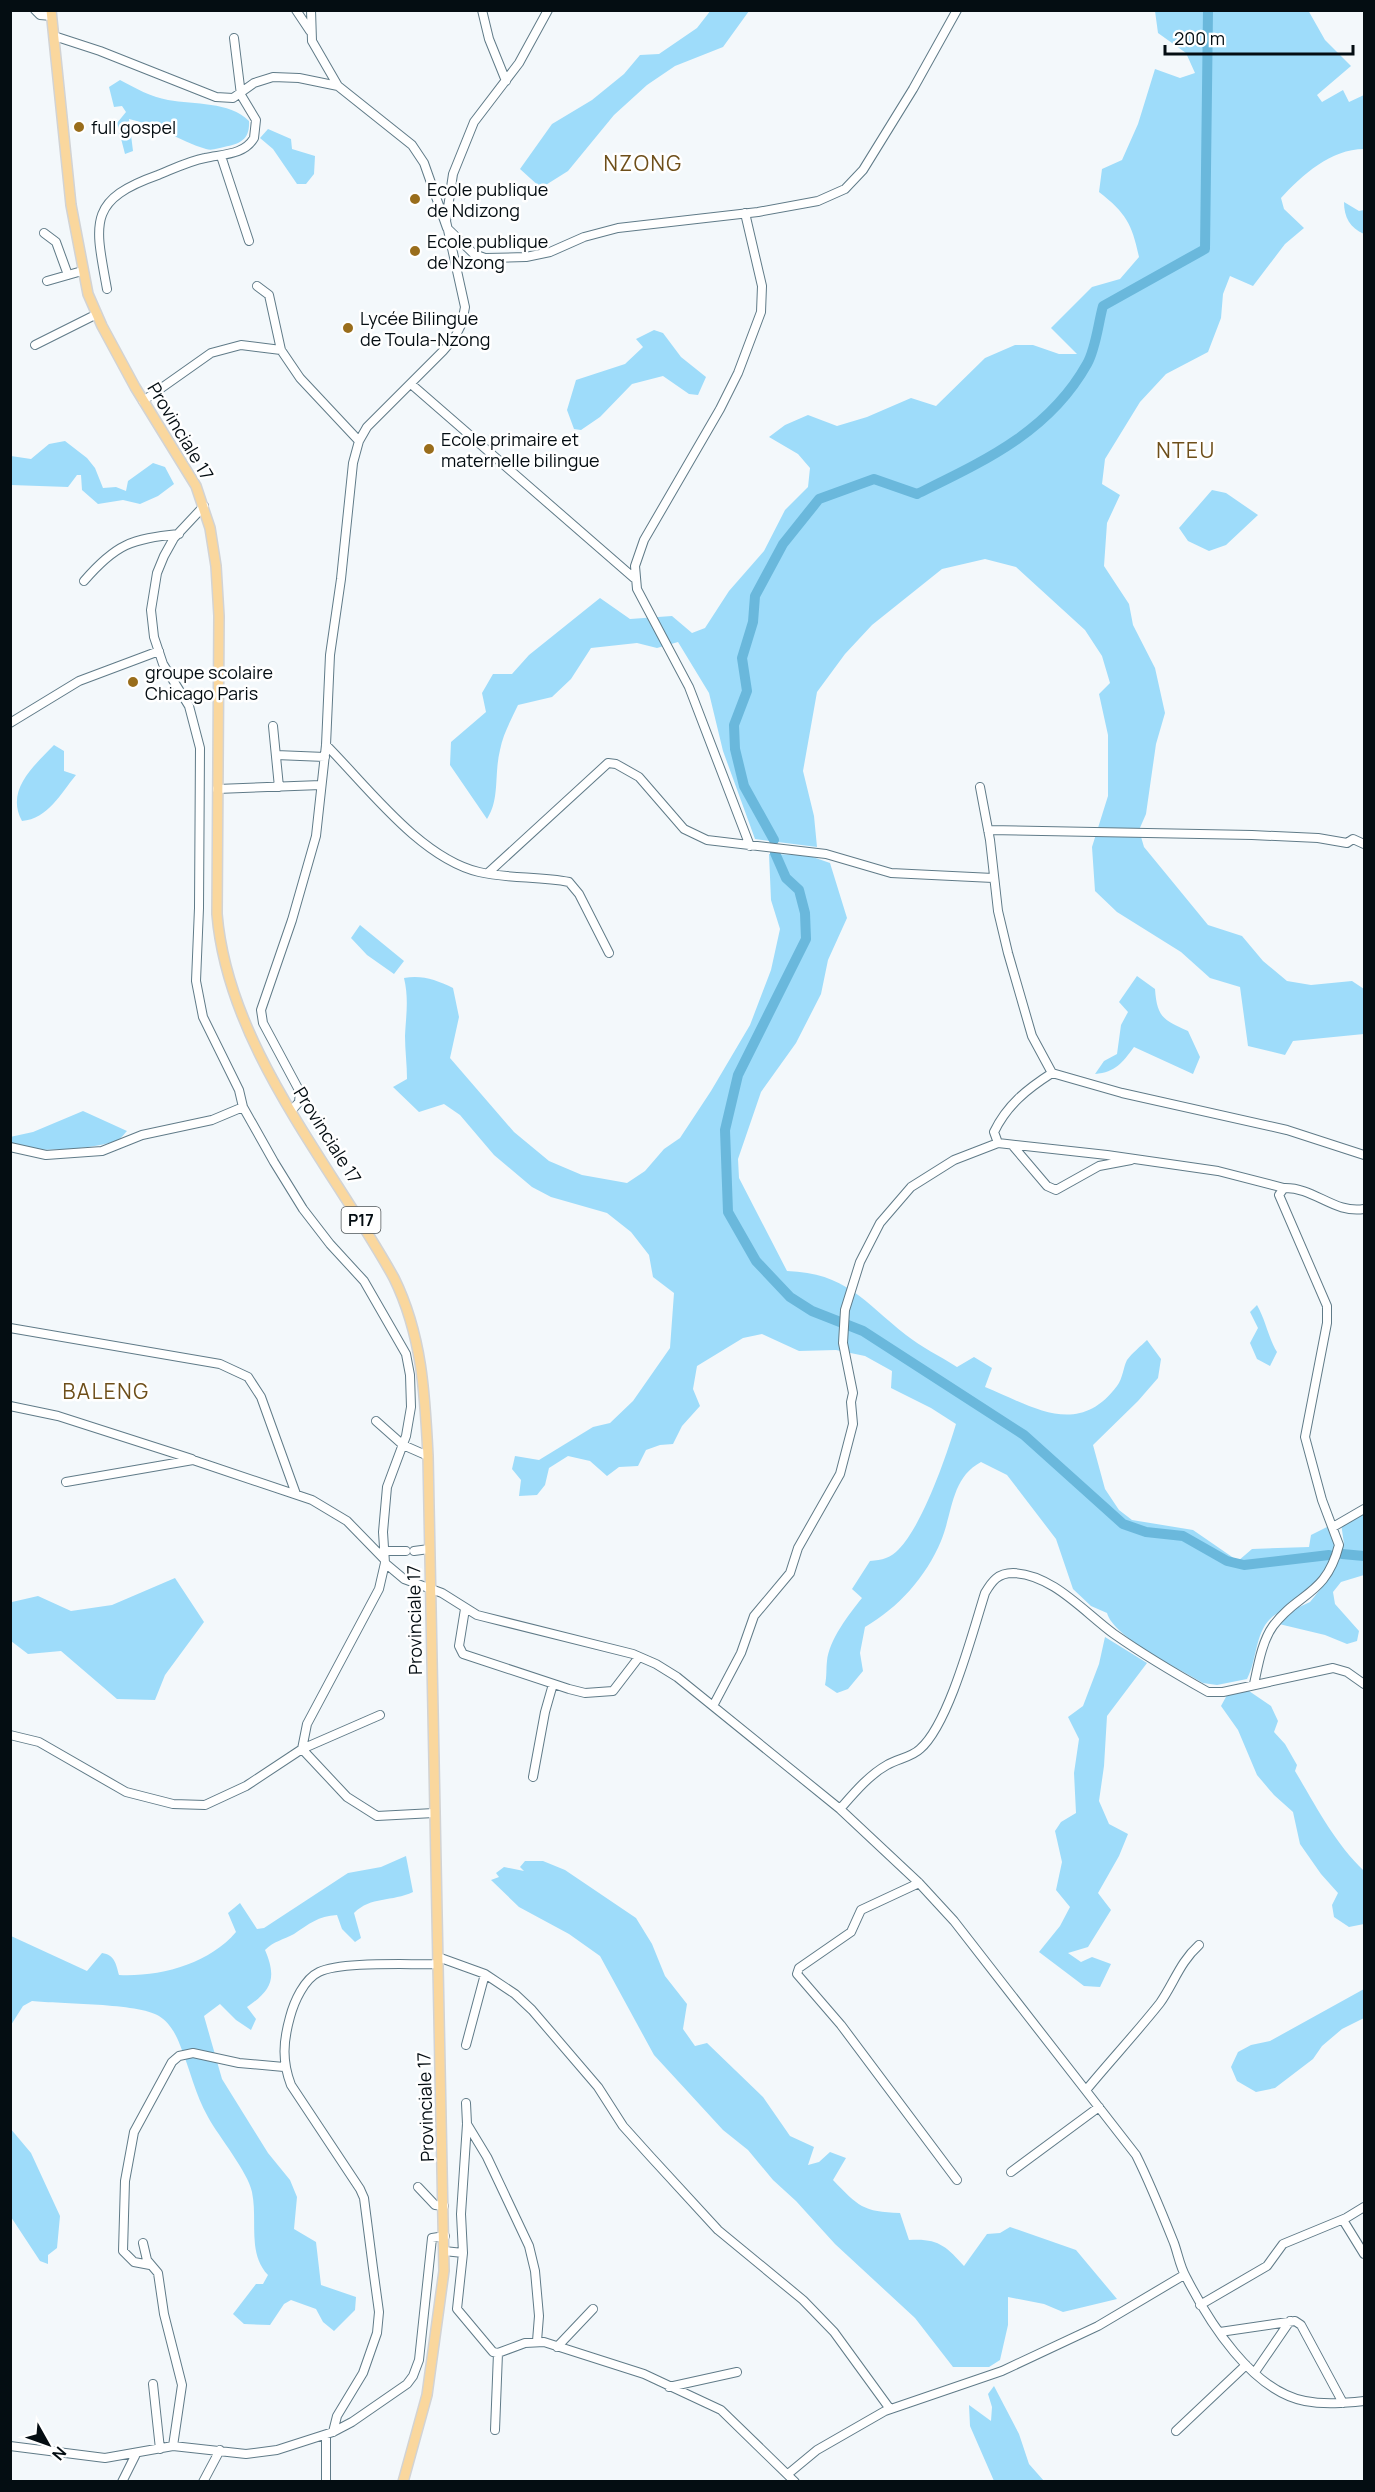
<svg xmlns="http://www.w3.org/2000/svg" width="1375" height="2492" viewBox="0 0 1375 2492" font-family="Manrope,sans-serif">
	<rect width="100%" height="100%" fill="#f3f8fb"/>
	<path fill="#9edcfa" d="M711,10L749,11L723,47L675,66L647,85L614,115L568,171L541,188L520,169L552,124L592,100L624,74L640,55L659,54L697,28Z
		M1308,10L1325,40L1351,66L1317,95L1322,102L1343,90L1349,102L1364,95V149C1331,149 1302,175 1281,198L1284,209L1304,228L1285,244L1253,286L1230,276L1223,294L1221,318L1208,352L1166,374L1140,402L1105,459L1102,484L1120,495L1107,523L1104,566L1129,604L1133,625L1155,668L1165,713L1156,744L1146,814L1139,830L1144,847L1208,925L1242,936L1263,961L1287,981L1311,985L1352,981L1364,989V1034L1293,1041L1285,1055L1248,1046L1240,987L1210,978L1181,952L1117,912L1095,891L1092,847L1108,796V735L1099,694L1110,683L1102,656L1085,630L1016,567L985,559L942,569L872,625L845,654L817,692L803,771L814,816L817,847L755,839L723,751L709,693L678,642L657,648L637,643L591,648L571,679L552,697L518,705C511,720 503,734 500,750C494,774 500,799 487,819L450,765L451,742L486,712L482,693L493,674H512L529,655L600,598L630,619L672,616L692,633L705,628L729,591L764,551L785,510L808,487L810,468L798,454L769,437L785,425L808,415L837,426L867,417L911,398L936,406L985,358L1015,345H1033L1059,354H1077L1051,328L1092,287L1120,279L1139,257C1132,224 1126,213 1099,192L1102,169L1122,160L1138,124L1155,69L1180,78L1195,73L1186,53L1158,33L1155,11Z
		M120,80C135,88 151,97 168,100C195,105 229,101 249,121C250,139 241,144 224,147C219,148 212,151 206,149C179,141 158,125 129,119L133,151L125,154L117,123L126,112L122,106L114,107L109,87Z
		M268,129L291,139L292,149L315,156L314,174L306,184H297L273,149L260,138Z
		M1344,202L1359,211L1364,210V234C1350,228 1344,217 1344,202Z
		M654,330L663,333L681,357L706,377L698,395L689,394L663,376L632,384L600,417L581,430L574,429L567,410L576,380L625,364L643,347L636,339Z
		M65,441L87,458L95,468L103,488L116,487L126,491L128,481L153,463L165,467L174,484L158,496L140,504L123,500L98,504L82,490L81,475H77L68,487L11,485V456L31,459L49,444Z
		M1212,490L1226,493L1258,515L1226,545L1209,551L1188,541L1179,528Z
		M54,745L64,751V771L76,775C61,793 48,819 22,821C5,790 34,766 54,745Z
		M769,854L807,855L830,863L847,918L828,960L821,994L796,1043L761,1092L738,1159L739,1178L787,1271C846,1273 863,1301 906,1335C921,1347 940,1356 957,1367L974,1357L992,1368L985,1387C1034,1407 1078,1438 1117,1386C1123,1378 1123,1368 1127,1360C1132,1353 1141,1346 1147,1340L1161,1359L1158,1378L1138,1401L1093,1445L1105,1489L1119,1510L1132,1520L1193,1530L1238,1561L1252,1549L1309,1547L1311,1535L1327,1527L1333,1531L1337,1544C1326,1572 1318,1584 1294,1603C1286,1609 1277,1612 1270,1619C1255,1634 1257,1660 1247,1679L1217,1685L1203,1683C1180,1669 1114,1638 1107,1613L1091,1606L1073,1589L1056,1539L1007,1475L981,1462C951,1478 953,1512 941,1541C926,1577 898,1608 865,1627L860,1653L863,1671L848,1689L837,1693L825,1685C827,1676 826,1669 827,1661C829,1640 849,1614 862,1598L852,1589L870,1561C882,1560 891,1558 899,1549C923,1524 946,1457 956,1424L931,1408L891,1388L892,1371L865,1356L836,1350L799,1351L762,1334L743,1338L697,1366L693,1389L700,1406L682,1426L673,1444L660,1445L646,1450L638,1466L619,1467L607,1476L590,1461L568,1456L549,1468L545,1485L537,1495L519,1496L521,1480L512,1469L515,1456L539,1460L593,1427L610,1423L633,1401L670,1348L674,1293L653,1277L649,1255L631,1232L607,1213L551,1197L532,1187L494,1155L460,1115L444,1104L419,1112L393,1087L407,1079C407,1065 405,1050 405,1036C406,1015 409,999 404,978C423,975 436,980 453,988L459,1017L450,1058L514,1132L549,1161L582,1175L627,1183L645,1171L664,1149L680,1138L711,1091L750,1025L771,970L780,929L771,900Z
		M360,925L404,961L394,974L367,955L351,938Z
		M1137,976L1155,989C1157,1017 1163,1020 1188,1031L1200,1057L1193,1074L1134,1047C1122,1063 1116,1072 1095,1074L1104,1061L1117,1054L1121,1025L1128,1012L1119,1002Z
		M83,1111L127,1131C123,1135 121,1139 116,1141C90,1150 37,1152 11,1147L10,1137L33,1132Z
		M1257,1305C1266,1321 1268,1337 1277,1352L1270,1366L1257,1359L1250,1343L1258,1328L1250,1312Z
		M1364,1512V1575L1341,1582L1333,1592L1335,1604L1359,1631L1357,1641L1347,1644L1325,1635L1279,1624L1297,1608L1310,1602L1331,1576L1344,1544L1341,1523Z
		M175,1578L204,1622L165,1675L155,1700L117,1699L61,1651L28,1654L11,1641L12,1602L38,1596L71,1611L112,1605Z
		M1105,1637L1147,1663L1107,1716L1104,1766L1099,1801L1109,1824L1128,1834L1119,1856L1098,1893L1111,1910L1088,1947L1068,1953L1081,1962L1092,1957L1111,1964L1100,1987L1084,1986L1039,1952L1060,1926L1070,1907L1056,1890L1062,1862L1055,1831L1061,1822L1076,1813L1074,1773L1079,1739L1068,1717L1083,1706L1099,1664Z
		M1249,1691L1271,1706L1278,1721L1274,1732L1285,1744L1297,1765L1295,1771C1316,1806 1334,1842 1364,1871V1924L1349,1927L1334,1917L1332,1905L1338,1893L1321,1874L1300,1844L1293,1812L1274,1795L1257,1775L1238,1730L1221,1706L1227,1695Z
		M406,1856L413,1892C392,1902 371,1896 354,1913L361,1938L355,1942L342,1929L337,1915C318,1916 309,1924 294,1934C283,1940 274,1941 265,1950C277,1978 272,1990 247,2007L256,2019L251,2030L236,2020L220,2004L204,2016L222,2079L268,2153L290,2180L297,2197L294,2229L316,2242L321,2285L356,2297L355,2310L334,2331L323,2322L316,2309L291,2300L284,2304L270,2325L244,2324L233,2314L256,2284H263L268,2275C247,2252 258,2221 252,2192C248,2172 219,2137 208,2117C195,2094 190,2069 180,2045C176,2034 169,2022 159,2016C138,2003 60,2004 32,2001L23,2006L11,2025V1936L87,1971L102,1953C115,1955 116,1964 119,1975C160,1977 209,1964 236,1932L228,1913L240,1903L257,1929L264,1928L348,1873L381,1867Z
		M525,1861H543L565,1870L636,1918L652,1944L665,1976L687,2004L683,2029L695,2046L707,2043L763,2097L790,2136L814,2147L808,2165L819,2162L830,2152L846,2158L833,2180C858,2206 863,2212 900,2213L909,2240C938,2238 946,2246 964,2266L987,2234L1000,2233L1010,2227L1076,2250L1117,2299L1063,2312L1044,2304L1008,2297V2325L1000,2360L989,2367H953L915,2318L835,2244L796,2201L773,2180L748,2150L723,2130L654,2055L600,1956L569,1934L519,1907L491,1880L499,1877L496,1873L504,1867L524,1871L520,1867Z
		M1364,1989V2018L1342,2029L1322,2046L1313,2059L1275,2088L1256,2092L1237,2081L1231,2067L1238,2052L1251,2045L1270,2041Z
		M10,2128L31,2153L60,2216L57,2248L48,2255V2264L40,2261L11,2217Z
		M994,2386L1019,2434L1029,2464L1044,2481H994L970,2426L969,2405L991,2421L992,2407L988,2394Z"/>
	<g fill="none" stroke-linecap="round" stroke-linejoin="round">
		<path stroke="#6ab8dc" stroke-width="10" d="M774,840L744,786L735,749L734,725L747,691L742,658L753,622L755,596L783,544L819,499L874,479L917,494C984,461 1049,432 1087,364C1096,348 1098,324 1103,306L1205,249L1208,10
			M775,853L786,878L799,890L805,913L806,939L738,1075L725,1130L728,1212L756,1261L790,1297L812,1311L863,1331L1024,1435L1123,1524L1146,1532L1183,1536L1227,1561L1244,1565L1329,1555
			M1342,1554L1364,1556"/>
		<defs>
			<path id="minor" d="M35,10L40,15L52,16
				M296,10L310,31
				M311,10L312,41L338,86
				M482,10L489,39L506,81
				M54,36L100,51L216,97L233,98L254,83L273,77L299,78L338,86L412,145L424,163L447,228L474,254L485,258L526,257L550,252L584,237L618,228L758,212L818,201L845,189L863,170L913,89L957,10
				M221,156L249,241
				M745,213L762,286L761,312L738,373L720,409L644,540L635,566L637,589L689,687L750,846
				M44,233L56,242L68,275
				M47,281L82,271
				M257,286L269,295L281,350
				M107,289C95,223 87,200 158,175C173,169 189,161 205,158C223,154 244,155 254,138L256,120L241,95L234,38
				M35,345L97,314
				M411,384L634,578
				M143,401L211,353L241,345L281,350L300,378L359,441
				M204,506L174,538L164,556L157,573L151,610L154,637L163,664L189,706L200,748L199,908L196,981L203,1017L239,1090L243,1107L274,1162L303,1209L330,1244L364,1281L406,1354L410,1375L411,1407L406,1436L387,1487L383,1532L385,1563L379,1589L307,1724L302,1749L347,1797L377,1816L434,1813
				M84,581C116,544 131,539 179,534
				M10,723L79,681L159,651
				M273,726L279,787
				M326,745C367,786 420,858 479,872C508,879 540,876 569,882L579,894L609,953
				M276,755L325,757
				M980,787L990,840L998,911L1008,953L1032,1036L1052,1073L1122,1093L1287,1130L1364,1155
				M217,789L321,785
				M988,830L1252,835L1318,838L1347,843L1353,839L1364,844
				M488,873L608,763L616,764L639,777L684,829L707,840L826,854L891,873L993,878
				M292,1110L299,1102L300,1092L263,1023L261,1010L292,920L316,836L326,745L330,655L341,579L353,463L359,441L367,427L443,351L455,337L462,323L465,307L446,221L453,174L474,122L519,63L548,10
				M998,1143L994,1132C1007,1105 1027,1089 1052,1073
				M1013,1146L1047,1186L1056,1190L1099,1166L1131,1160
				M10,1147L46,1155L102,1151L142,1135L212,1120L243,1107
				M10,1328L220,1364L248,1377L261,1397L296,1494
				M10,1406L58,1416L192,1459
				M376,1421L403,1445L428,1456
				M66,1482L193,1460L312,1500L347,1521L384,1559
				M1333,1527L1364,1509
				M383,1551H406
				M414,1551L429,1549
				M385,1563L404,1579L442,1593L477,1615L633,1654L656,1664L677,1677L840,1809L919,1883L954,1921L1136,2155C1150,2183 1162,2213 1174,2243C1178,2254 1180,2267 1186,2277C1209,2322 1252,2391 1305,2401C1325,2405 1345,2403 1364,2401
				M465,1609L459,1646L463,1654L569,1689L585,1693L613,1691L639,1657
				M1254,1684C1258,1666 1262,1641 1273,1626C1298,1592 1326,1596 1339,1545L1322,1500L1305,1437L1327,1323V1306L1279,1195L1284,1188C1314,1187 1334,1214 1364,1209
				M713,1706L741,1653L754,1616L790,1573L798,1548L840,1474L853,1424L851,1402L853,1393L843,1343L845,1310L860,1262L880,1223L911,1187L954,1160L998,1143L1107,1155L1218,1171L1284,1188
				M10,1735L39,1742L126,1792L173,1804L205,1805L246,1786L302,1749L380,1715
				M533,1777L545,1712L553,1684
				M840,1809C854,1793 869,1775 887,1765C897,1759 912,1757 920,1749C949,1724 973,1631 985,1593C992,1581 998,1573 1013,1573C1052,1574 1084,1612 1114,1634C1144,1655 1176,1674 1208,1692H1223L1333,1668L1347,1672L1364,1684
				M919,1883L861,1910L851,1932L799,1968L797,1974L841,2025L957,2180
				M438,1957L485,1974L515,1994L532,2010L598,2087L623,2126L650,2156L718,2230L803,2300L834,2332L890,2409
				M466,2045L485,1974
				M1087,2089C1111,2060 1137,2032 1160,2003C1174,1983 1180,1962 1199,1945
				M467,2124L487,2157L529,2246L535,2271L539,2316L537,2341
				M1011,2172L1099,2107
				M418,2187L435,2205L444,2206
				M1343,2220L1364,2254
				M143,2243L147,2260L158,2273L164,2314L182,2385L173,2446
				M444,2251L463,2253L457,2309L493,2352L498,2353L525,2343L544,2342L644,2374L721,2410L795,2482
				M463,2253L461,2214L467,2124L466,2103
				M150,2265L134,2262L123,2251L125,2181L134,2132L172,2062L179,2056L193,2053L239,2063L284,2067
				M1200,2305L1267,2266L1283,2244L1346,2218L1364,2207
				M1220,2332L1295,2321L1301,2325L1343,2403
				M557,2347L593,2309
				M1255,2372L1290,2321
				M153,2384L160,2449
				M669,2387L737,2372
				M495,2430L498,2353
				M1176,2431L1246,2365
				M333,2432L337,2416L363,2373L377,2333L379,2312L373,2268L364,2198L360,2189L291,2085C282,2061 283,2042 290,2017C294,2002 304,1979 319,1972C342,1961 410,1965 438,1964
				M326,2435V2482
				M10,2446L105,2458L173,2446L246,2454L277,2450L333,2432L352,2422L407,2384L413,2376L419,2360L432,2238L445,2236
				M788,2474L817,2450L885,2411L1002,2371L1098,2326L1184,2275
				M122,2482L136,2454
				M203,2482L220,2450"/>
			<path id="major" d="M51,10L71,205L88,294L102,326L135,387L196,486L210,528L216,566L219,616L217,914C228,1047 331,1164 394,1278C422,1335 425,1394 428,1456L444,2271L427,2395L403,2482"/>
		</defs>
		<use href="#minor" stroke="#607b88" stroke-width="10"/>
		<use href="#major" stroke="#d2d3d4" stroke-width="12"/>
		<use href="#minor" stroke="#fff" stroke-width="8"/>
		<use href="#major" stroke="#fad79d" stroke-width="9"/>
	</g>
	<g fill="#996d1b" stroke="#fff" stroke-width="2">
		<circle cx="79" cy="127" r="6"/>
		<circle cx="415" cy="199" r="6"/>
		<circle cx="415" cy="251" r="6"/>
		<circle cx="348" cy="328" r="6"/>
		<circle cx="429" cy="449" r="6"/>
		<circle cx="133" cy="682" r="6"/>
	</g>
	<g text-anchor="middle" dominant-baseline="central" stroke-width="5" stroke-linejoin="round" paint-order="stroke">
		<rect fill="#fff" stroke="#4f5659" stroke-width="1.5" x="341.5" y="1207" width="39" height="26" rx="4.5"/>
		<g font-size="16" font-weight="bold" fill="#040d12">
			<text x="361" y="1220">P17</text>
		</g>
		<g font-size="18" fill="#040d12" stroke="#fff" text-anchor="start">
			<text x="91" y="127">full gospel</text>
			<text x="427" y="189">Ecole publique<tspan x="427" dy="21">de Ndizong</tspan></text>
			<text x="427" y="241">Ecole publique<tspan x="427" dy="21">de Nzong</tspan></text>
			<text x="360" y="318">Lycée Bilingue<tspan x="360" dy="21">de Toula-Nzong</tspan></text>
			<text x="441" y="439">Ecole primaire et<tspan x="441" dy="21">maternelle bilingue</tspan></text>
			<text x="145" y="672">groupe scolaire<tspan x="145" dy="21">Chicago Paris</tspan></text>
		</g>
		<g font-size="18" fill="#040d12" stroke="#fff">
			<text transform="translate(181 431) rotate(59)">Provinciale 17</text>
			<text transform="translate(328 1135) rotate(58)">Provinciale 17</text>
			<text transform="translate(414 1620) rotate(-91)">Provinciale 17</text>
			<text transform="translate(425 2107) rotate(-92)">Provinciale 17</text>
		</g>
		<g font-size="21" letter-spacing="1.5" fill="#6e4f1a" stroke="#fff">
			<text x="643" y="163">NZONG</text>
			<text x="1186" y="450">NTEU</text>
			<text x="106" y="1391">BALENG</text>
		</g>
	</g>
	<rect width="1375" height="2492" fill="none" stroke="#040d12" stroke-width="24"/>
	<g transform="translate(48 2444) rotate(130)" stroke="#ffffff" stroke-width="4.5" paint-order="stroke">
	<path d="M0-4.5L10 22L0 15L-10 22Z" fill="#040d12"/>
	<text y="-9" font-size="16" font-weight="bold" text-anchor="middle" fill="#040d12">N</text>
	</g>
	<path d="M1165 45v9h188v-9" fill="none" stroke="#040d12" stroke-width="3"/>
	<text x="1174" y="45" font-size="18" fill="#040d12" stroke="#ffffff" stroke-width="4.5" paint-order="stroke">200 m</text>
</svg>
